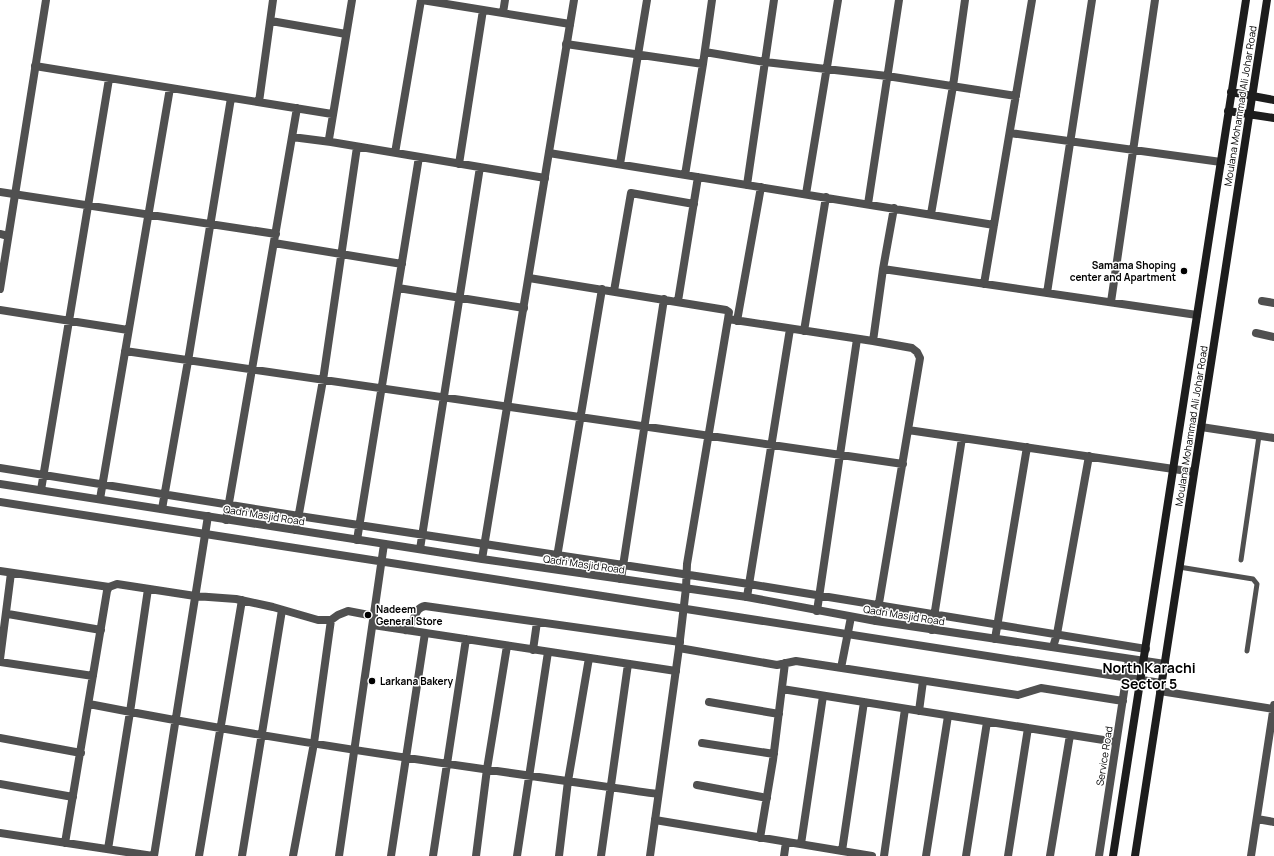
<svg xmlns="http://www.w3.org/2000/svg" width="1274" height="856" viewBox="0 0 1274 856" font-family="Manrope,sans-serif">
	<rect width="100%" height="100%" fill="#fff"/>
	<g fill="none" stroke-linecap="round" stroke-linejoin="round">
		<path stroke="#505050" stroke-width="5" d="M1241,560L1259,436
			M1179,567L1253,579L1257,584L1247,651"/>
		<path stroke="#505050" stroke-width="8" d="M352,0L329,139L331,142L545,178
			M422,0L570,24
			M503,13L505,0
			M271,21L346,34
			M566,44L703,64
			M705,52L765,62L887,76L1016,96
			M35,66L332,114
			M259,102L273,0
			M1010,133L1221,162
			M292,137L331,142
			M395,153L421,0
			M549,153L994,225
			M459,164L483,10
			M620,164L647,0
			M685,175L703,64L712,0
			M747,185L774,0
			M0,192L276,234
			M806,194L838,0
			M868,204L899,0
			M931,214L953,86L965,0
			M0,234L8,236
			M274,243L402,264
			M883,269L1197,315
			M529,278L726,310L729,312L728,319L873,341
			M984,284L1032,0
			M398,288L524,308
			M614,291L631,193L694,204
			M1047,293L1092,0
			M678,301L698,177
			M1262,301L1274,303
			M1111,302L1155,0
			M0,310L128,330
			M737,321L761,187
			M804,331L826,197
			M1256,333L1274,337
			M125,351L903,464
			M908,430L1194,472
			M0,468L299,516L749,584L1146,649
			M41,490L109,79
			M100,499L170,88
			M162,509L188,361L231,98
			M226,520L297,108
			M296,530L323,380L357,147
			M357,540L419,157
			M420,549L480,167
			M555,569L602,289
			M0,571L109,587
			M621,579L664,299
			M686,588L687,564L728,319
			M747,597L790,329
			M817,611L857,339
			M6,615L8,614L101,630
			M876,621L920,358L917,352L912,348L873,341L883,269L894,208
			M373,625L676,671
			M405,630C407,627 410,625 412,622C416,615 416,608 425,606L680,642
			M932,630L962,438
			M995,639L1027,447
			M1053,647L1057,634L1089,456
			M679,648L777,665L796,661L1018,695L1041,688L1123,701
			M533,650L537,622
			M0,659L11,573
			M0,662L93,676
			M841,668L851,617
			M782,689L1116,742
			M1160,691L1274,709
			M709,702L779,714
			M89,704C278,741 468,767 658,794
			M919,711L923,681
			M0,738L81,753
			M702,743L774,754
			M0,784L73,797
			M697,785L767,798
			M1257,819L1274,822
			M655,820L872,856
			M0,833L153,856
			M760,838L773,760L785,663
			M65,843L107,591L109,587L117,584L195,596L236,599L273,607L318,620H331L338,615L348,611L374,616
			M801,844L823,696
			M108,849L130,712L148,589
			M842,851L864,702
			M154,856L208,516
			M199,856L242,600
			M242,856L282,610
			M293,856L314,743L331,620
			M391,856L425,633
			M433,856L466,639
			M476,856L487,769L507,646
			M517,856L548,652
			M559,856L568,781L589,658
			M601,856L628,664
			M784,856L786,842
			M884,856L905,709
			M926,856L948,716
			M966,856L987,722
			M1008,856L1028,728
			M1050,856L1070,735
			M1099,856L1129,659
			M1251,856L1274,705"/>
		<path stroke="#505050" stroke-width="8" d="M0,289L46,0
			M1201,427L1274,438
			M0,484L482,559L747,597L876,621L1165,664
			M0,502L1161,683
			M482,559L574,0
			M339,856L384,544
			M650,856L679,648L686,588"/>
		<path stroke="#1d1d1d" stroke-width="8" d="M1231,92L1274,100
			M1228,111L1274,118
			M1113,856L1246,0
			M1135,856L1267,0"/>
	</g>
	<g fill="#000" stroke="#fff" stroke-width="1.5">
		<circle cx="1184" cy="271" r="4"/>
		<circle cx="368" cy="615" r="4"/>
		<circle cx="372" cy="681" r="4"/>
	</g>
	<g text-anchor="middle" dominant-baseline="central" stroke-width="3" stroke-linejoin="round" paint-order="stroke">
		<g font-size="10" fill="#000" stroke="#fff">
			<text transform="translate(1240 106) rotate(-81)">Moulana Mohammad Ali Johar Road</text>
			<text transform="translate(1191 426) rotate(-81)">Moulana Mohammad Ali Johar Road</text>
			<text transform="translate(264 515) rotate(9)">Qadri Masjid Road</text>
			<text transform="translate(584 564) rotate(8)">Qadri Masjid Road</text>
			<text transform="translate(904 615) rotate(9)">Qadri Masjid Road</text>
			<text transform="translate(1104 756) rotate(-81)">Service Road</text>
		</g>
		<g font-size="10" font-weight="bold" fill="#000" stroke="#fff" text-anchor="start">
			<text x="1176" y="265" text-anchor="end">Samama Shoping<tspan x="1176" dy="12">center and Apartment</tspan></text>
			<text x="376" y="609">Nadeem<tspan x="376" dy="12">General Store</tspan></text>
			<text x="380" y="681">Larkana Bakery</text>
		</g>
		<g font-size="14" font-weight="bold" fill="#000" stroke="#fff">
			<text x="1149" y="667">North Karachi<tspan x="1149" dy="16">Sector 5</tspan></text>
		</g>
	</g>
</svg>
